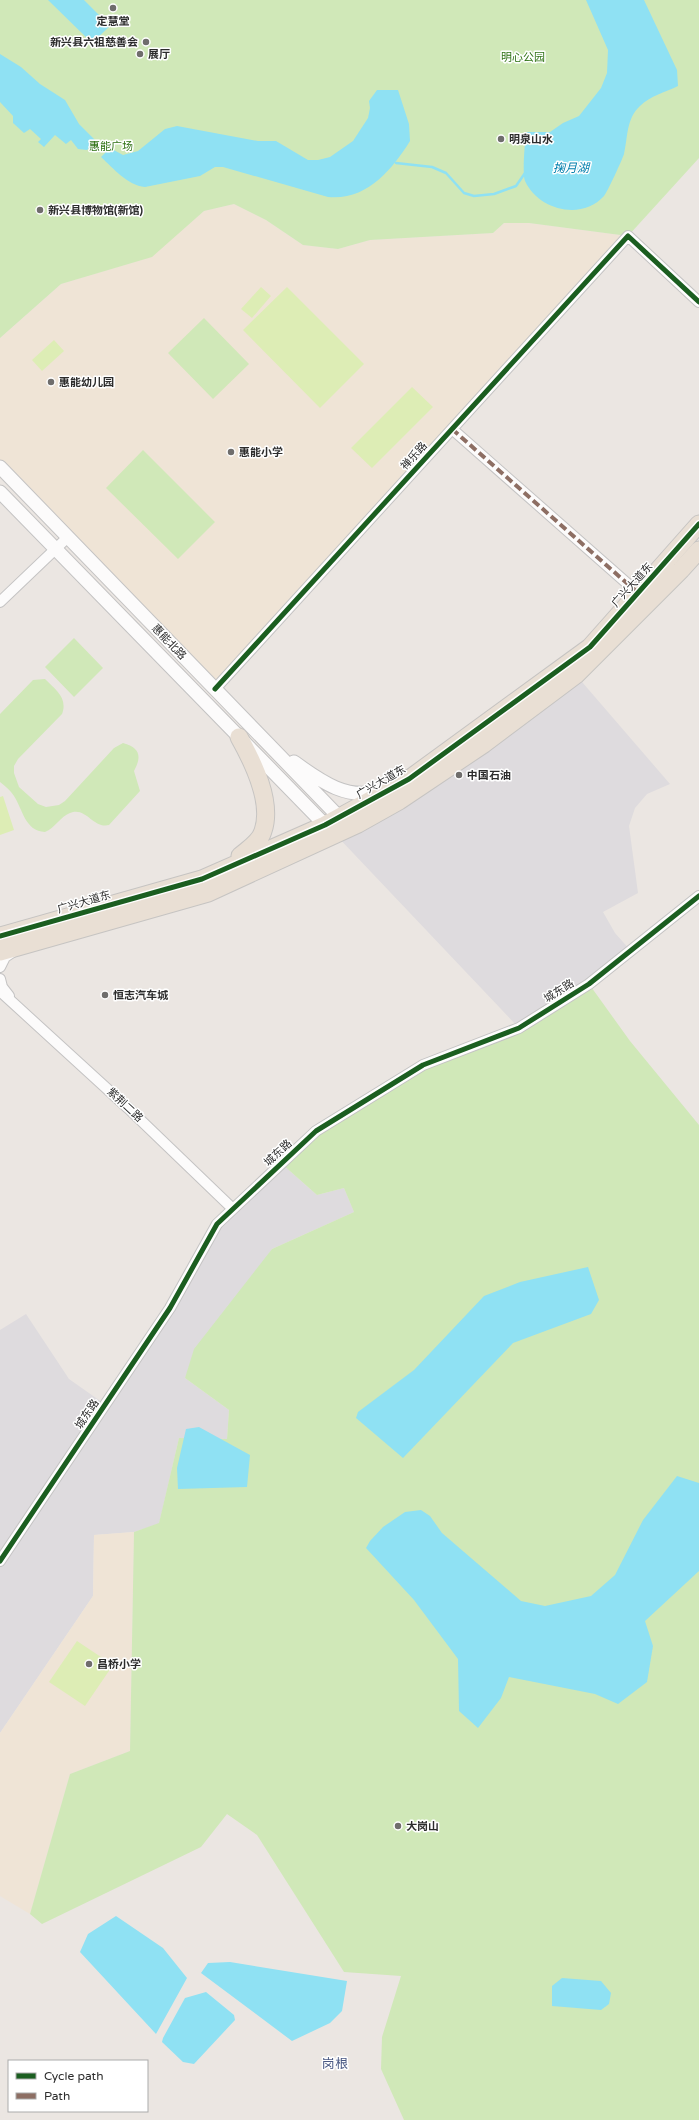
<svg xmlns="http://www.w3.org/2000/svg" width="699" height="2120" viewBox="0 0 699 2120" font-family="'Varela Round','Noto Sans SC',sans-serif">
	<rect width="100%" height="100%" fill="#ebe6e2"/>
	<path fill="#dedbde" d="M576,675L670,784L647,794L635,808L629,826L638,893L603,912L615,933L631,951L519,1028L335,834Z
		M282,1164L317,1195L344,1188L354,1212L272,1249L185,1378L229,1410L227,1439L179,1438L159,1524L134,1532L94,1535L93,1596L0,1733V1330L26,1314L69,1379L106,1405L217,1224Z"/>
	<path fill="#efe4d6" d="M234,204L266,220L303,245L338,249L370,240L493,233L504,223H529L628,236L215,689L0,467V338L61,284L151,257L204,211Z
		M134,1532L130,1751L70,1774L30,1914L0,1896V1733L93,1596L94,1535Z"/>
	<path fill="#d0e8b8" d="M0,0H699V158L628,236L529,223H504L493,233L370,240L338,249L303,245L266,220L234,204L204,211L152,257L61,284L0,338Z
		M204,318L249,364L213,399L168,353Z
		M143,450L215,522L178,559L106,488Z
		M74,638L103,668L74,697L45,667Z
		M45,679C56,690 68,698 62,714L18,759L14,766V773L19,787L38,804L46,807L59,805L65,801L114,748L123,743C140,748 142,756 134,771L140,791L109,825C93,829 86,806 70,813C60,817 55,828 45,832C25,831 23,810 14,796C10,790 5,786 0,782V714L33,680Z
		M589,984L630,1041L699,1125V2120H404L381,2069L382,2037L401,1976L344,1972L257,1835L227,1814L201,1847L42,1924L30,1914L70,1774L130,1751L134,1532L159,1523L179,1438L227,1439L229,1410L185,1378L194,1349L272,1249L354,1212L344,1188L317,1195L282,1164L316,1131L423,1065L519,1028Z"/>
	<path fill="#ddedb5" d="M261,287L271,296L252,318L241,309Z
		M287,287L364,364L320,408L243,330Z
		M54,340L64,351L42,371L32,360Z
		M412,387L433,407L372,468L351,448Z
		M3,796L14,830L0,835V797Z
		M77,1641L113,1665L85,1706L49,1682Z"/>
	<path fill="#8fe1f3" d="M48,0H84L110,26L92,43Z
		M586,0H644L677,70L678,86C666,92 650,96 640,106C626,119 628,137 624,154C622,160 608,191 604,196C582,221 538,210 525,181C522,174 525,142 526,132H550L563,123L579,116L601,88L607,73L608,50Z
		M0,54L21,67L40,84L65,100L79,124L96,141L87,150L78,149L71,140L66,144L55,135L44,147L38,142L41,139L30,129L24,133L13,123V116L0,102Z
		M377,90H398L409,124L410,141C392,170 366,201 328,197L223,167H215L200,176L145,187C127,185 114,169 101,157L110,148L123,155L138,151L165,129L177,126L258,141H276L308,160H318L330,157L353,141L368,118L370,108L369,101Z
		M588,1267L599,1300L591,1314L513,1343L403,1458L356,1418L358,1412L414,1370L484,1296L520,1282Z
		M199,1427L250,1455L247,1487L178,1489L177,1468L186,1429Z
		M677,1476L699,1483V1571L645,1621L653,1646L647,1682L618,1704L595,1694L509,1677L501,1698L478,1728L459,1711L458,1659L414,1600L366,1548L370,1541L383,1527L405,1512L421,1510L430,1516L442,1533L521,1601L545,1606L591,1596L615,1575L643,1520Z
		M116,1916L163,1948L187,1978L156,2034L80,1952L88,1934Z
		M230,1962L347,1981L342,2011L330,2023L292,2041L201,1973L208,1963Z
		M562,1978L601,1981L611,1993L609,2004L601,2010L552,2006V1986Z
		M206,1992L234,2015L235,2020L194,2064L183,2062L162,2042L163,2038L185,1998Z"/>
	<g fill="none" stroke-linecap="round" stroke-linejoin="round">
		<path stroke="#8fe1f3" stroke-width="2.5" d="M396,163L432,167L446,173L464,193L474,196L494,194L516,186L525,173"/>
		<defs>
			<path id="minor" d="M452,429L638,593
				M0,602L68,537
				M215,689L628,236L699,302
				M0,967L5,957L14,951
				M0,979L2,987L9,996
				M0,991L128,1108L233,1209
				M0,1561L170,1308L217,1224L316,1131L423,1065L519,1028L589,984L699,896"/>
			<path id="tertiary" d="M0,467L339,817
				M0,492L325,825
				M294,762C320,781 350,803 383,789"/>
			<path id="trunk" d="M239,737C253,762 273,802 263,831C260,842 248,849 240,856
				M0,936L202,879L325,825L409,779L590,647L699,524
				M0,952L208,893L358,824L399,801L484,744L576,675L681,570L699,550"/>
		</defs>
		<use href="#minor" stroke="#c4c3c3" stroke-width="12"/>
		<use href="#tertiary" stroke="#c4c3c3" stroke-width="15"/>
		<use href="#trunk" stroke="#c6c4c2" stroke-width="19"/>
		<use href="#minor" stroke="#fcfbfb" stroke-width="10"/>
		<use href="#tertiary" stroke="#fcfbfb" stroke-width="13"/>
		<use href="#trunk" stroke="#e9dfd4" stroke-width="17"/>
		<path stroke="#8d6e63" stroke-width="4" stroke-dasharray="8 4" stroke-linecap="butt" d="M452,429L638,593"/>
		<defs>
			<path id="cycleway" d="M215,689L628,236L699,302
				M0,936L202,879L325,825L409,779L590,647L699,524
				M0,1561L170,1308L217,1224L316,1131L423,1065L519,1028L589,984L699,896"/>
		</defs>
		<use href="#cycleway" stroke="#fff" stroke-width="8"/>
		<use href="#cycleway" stroke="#1b5e20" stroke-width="5"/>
	</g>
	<g fill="#6f6d6c" stroke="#fff" stroke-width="1.5">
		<circle cx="113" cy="8" r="4"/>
		<circle cx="146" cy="42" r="4"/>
		<circle cx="140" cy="54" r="4"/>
		<circle cx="501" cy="139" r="4"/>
		<circle cx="40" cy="210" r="4"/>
		<circle cx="51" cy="382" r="4"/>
		<circle cx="231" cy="452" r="4"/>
		<circle cx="459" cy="775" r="4"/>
		<circle cx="105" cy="995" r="4"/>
		<circle cx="89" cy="1664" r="4"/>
		<circle cx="398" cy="1826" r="4"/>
	</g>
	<g text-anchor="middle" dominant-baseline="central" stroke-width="3" stroke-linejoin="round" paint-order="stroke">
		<g font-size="11" font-weight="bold" fill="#2c2c2c" stroke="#fff" text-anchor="start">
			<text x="113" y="21" text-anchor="middle">定慧堂</text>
			<text x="138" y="42" text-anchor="end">新兴县六祖慈善会</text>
			<text x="148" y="54">展厅</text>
			<text x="509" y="139">明泉山水</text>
			<text x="48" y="210">新兴县博物馆(新馆)</text>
			<text x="59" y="382">惠能幼儿园</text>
			<text x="239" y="452">惠能小学</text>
			<text x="467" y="775">中国石油</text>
			<text x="113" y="995">恒志汽车城</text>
			<text x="97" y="1664">昌桥小学</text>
			<text x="406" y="1826">大岗山</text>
		</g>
		<g font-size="11" fill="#2f7214" stroke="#fff">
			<text x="523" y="57">明心公园</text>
			<text x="111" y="146">惠能广场</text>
		</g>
		<g font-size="11" fill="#2c2c2c" stroke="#fff">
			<text transform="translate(414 456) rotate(-48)">禅乐路</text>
			<text transform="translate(632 585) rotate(-48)">广兴大道东</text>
			<text transform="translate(169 642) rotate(46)">惠能北路</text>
			<text transform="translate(381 782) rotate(-30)">广兴大道东</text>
			<text transform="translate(84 902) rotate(-16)">广兴大道东</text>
			<text transform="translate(559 991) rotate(-32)">城东路</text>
			<text transform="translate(125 1105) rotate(43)">紫荆二路</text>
			<text transform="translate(278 1153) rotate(-43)">城东路</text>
			<text transform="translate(87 1414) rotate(-56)">城东路</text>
		</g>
		<g font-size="12" font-style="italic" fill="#017fac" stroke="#fff">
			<text x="571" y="168">掬月湖</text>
		</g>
		<g font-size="13" fill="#485782" stroke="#fff">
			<text x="335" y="2064">岗根</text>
		</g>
	</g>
	<rect x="8" y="2060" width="140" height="52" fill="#ffffff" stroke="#ababab"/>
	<rect x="16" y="2073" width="20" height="6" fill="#1b5e20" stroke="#ababab"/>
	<text x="44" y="2080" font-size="12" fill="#2c2c2c">Cycle path</text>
	<rect x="16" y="2093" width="20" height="6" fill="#8d6e63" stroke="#ababab"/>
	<text x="44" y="2100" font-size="12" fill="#2c2c2c">Path</text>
</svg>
